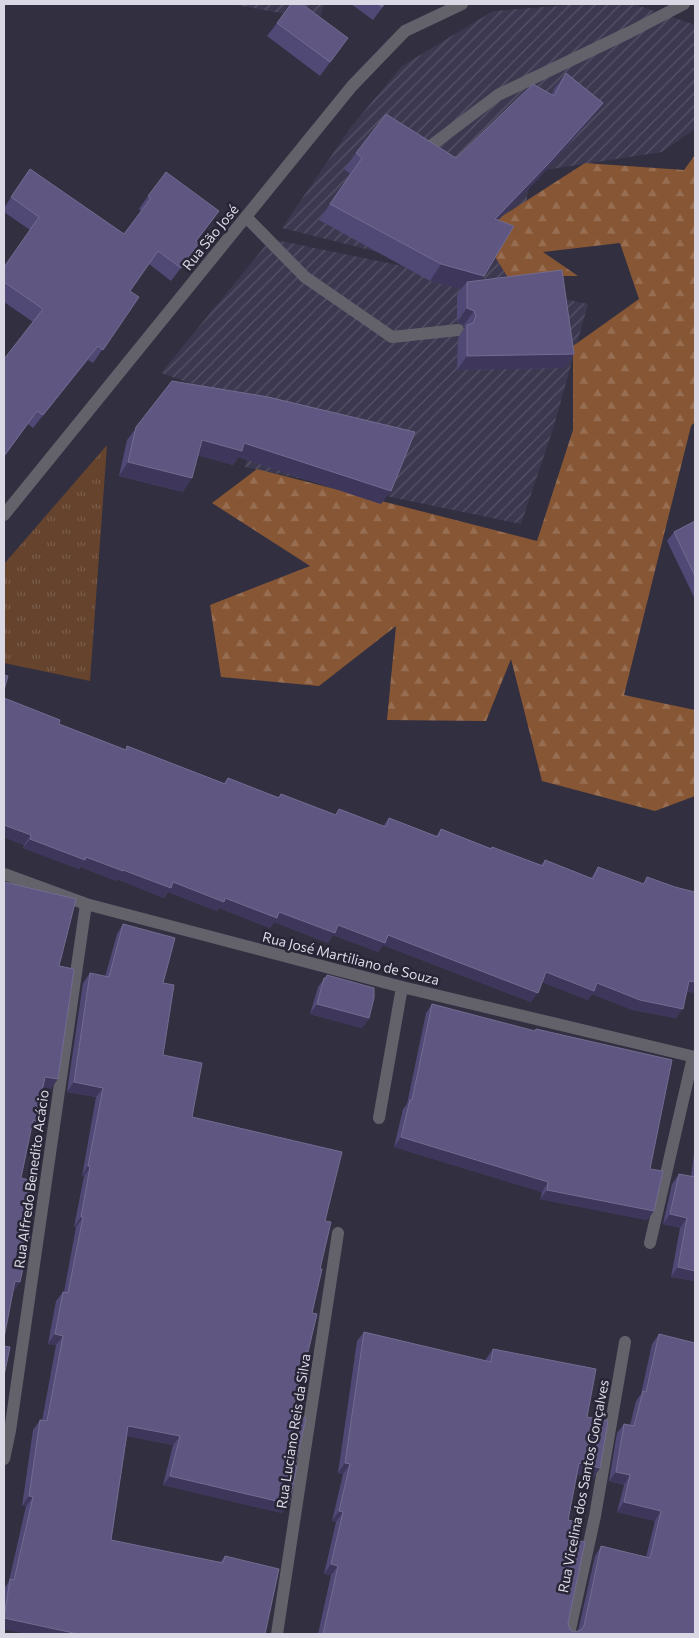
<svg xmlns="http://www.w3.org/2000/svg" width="699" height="1638" viewBox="0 0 699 1638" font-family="Commissioner,sans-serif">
	<defs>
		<pattern id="industrial-furrows" width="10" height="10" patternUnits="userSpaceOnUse" patternTransform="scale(1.25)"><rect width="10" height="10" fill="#3b3850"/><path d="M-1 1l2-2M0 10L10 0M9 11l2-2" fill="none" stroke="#575469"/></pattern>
		<pattern id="forest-firs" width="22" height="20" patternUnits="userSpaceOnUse" patternTransform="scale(1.25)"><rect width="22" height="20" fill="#875634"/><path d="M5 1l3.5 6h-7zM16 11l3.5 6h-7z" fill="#976e51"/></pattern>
		<pattern id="park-tufts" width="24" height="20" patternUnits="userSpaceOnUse" patternTransform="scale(1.25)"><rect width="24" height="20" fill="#65432c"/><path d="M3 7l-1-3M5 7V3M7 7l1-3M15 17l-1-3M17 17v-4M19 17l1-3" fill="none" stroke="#7a5d4a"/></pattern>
	</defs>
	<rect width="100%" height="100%" fill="#322f41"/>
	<path fill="url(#industrial-furrows)" d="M231,4H324L319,20Z
		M581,4H634L695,25V129L662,152L532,172L510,285L282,228L351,127L402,66L493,11Z
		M271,239L588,304L553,429L521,524L245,467L260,407L161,373Z"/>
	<path fill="url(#forest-firs)" d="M695,155V422L691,426L624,695L695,710V796L655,811L542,781L511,659L486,721L387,720L396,626L319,686L221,677L210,605L310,566L212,503L257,469L537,541L573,430V346L639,299L620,243L543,252L578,276H507L479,231L585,163L684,170Z"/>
	<path fill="url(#park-tufts)" d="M107,445L90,681L4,663V564Z"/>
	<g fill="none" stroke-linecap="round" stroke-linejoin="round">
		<path stroke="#63626b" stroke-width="12" d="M424,151L498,95L630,32L684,4
			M246,217L305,277L392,337L458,330"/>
		<path stroke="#63626b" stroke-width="12" d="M4,874L86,904L402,987L695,1057
			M379,1118L402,987
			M650,1243L693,1057
			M4,1459L10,1431L86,904
			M277,1634L338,1233
			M569,1634L595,1516L625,1342"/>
		<path stroke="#63626b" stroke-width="12" d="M4,515L352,86L405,31L462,4"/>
	</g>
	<path fill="#504875" d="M351,4H385L373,20Z
		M277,23L338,52L320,76L267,36Z
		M566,73L603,103L591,119L537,180L498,220L484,276L481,280L574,354L564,368L457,370L458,338L465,327L464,325L457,322V295L461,289L430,281L319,220L350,174L344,169L356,153L456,158L552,94L554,89Z
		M30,169L124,234L141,211L139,209L148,196L219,211L196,242L189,257L171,281L149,264L130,291L139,297L93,363L88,360L33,428L28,424L4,457V359L33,322L4,302V267L30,230L4,212V208Z
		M172,381L381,504L238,457L233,465L198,455L183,492L119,476L127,440Z
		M695,521V599L667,541L674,532Z
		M4,698L59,724L125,750L127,746L224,783L228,778L278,797L281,794L335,815L339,809L383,826L389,818L436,836L441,829L491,848L541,865L545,860L591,878L598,867L643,884L647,877L675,887L695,892V993L687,991L676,1018L633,1010L592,994L588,1000L542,982L531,1002L383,945L378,952L333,935L328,943L274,922L270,928L219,908L217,911L168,892L164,898L117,879L116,881L81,867L79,869L23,848L24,845L4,837Z
		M123,924L163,983V1055L192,1117L325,1221L320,1269L305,1356L292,1414L282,1513L163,1485L173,1445L127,1436L111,1540L220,1562L225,1556L265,1634H28L4,1629V1589L9,1581L26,1506H22L33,1430L40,1420L42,1421L56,1345L48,1344L56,1301L63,1292H64L76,1227H74L84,1176H82L96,1097L67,1092L83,983L90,973L105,977L117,934Z
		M327,975L369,1018L362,1028L310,1014L318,987Z
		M432,1004L534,1031L536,1029L650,1169L647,1220L540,1199L542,1192L394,1147L403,1109L407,1104L426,1013Z
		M695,1145V1281L671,1277L680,1228L663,1224L672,1184L679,1174L691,1177Z
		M364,1332L486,1361V1359L493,1349L587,1417L600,1468L593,1478L577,1474L568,1520L579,1541L568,1623L570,1630L574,1632L578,1631L595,1556L601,1546L646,1557L655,1521L617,1512L624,1485L609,1481L617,1433L624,1424L630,1425L636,1401L641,1394L652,1344L659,1334L695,1634H318L331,1575L324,1574L336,1522L332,1521L343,1474L338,1473L357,1341Z"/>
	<path fill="#3e375b" d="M348,38L338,52L320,76L330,62Z
		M603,103L591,119L537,180L483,236L495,219Z
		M441,264L484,276L472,292L467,282L461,289L430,281Z
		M467,308L474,311L464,325L457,322Z
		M98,346L88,360L33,428L43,415Z
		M574,354L564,368L457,370L467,356Z
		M202,440L244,443L391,491L381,504L238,457L233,465L192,454Z
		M128,462L192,478L183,492L119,476Z
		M4,825L31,835L24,845L4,837Z
		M30,839L123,870L173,882L225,898L279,912L388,935L538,993L531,1002L383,945L378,952L333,935L328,943L274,922L270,928L219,908L217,911L168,892L164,898L117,879L116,881L81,867L79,869L23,848Z
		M546,972L597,983L683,1009L676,1018L633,1010L592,994L588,1000L539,981Z
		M689,981L695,982V993L682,991Z
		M317,1004L369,1018L362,1028L310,1014Z
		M45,1077L58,1079L51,1089L39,1086Z
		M74,1082L103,1088L96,1097L67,1092Z
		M33,1120L36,1121L30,1130Z
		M401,1137L548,1182L542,1192L394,1147Z
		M88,1166L90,1167L84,1176H82Z
		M547,1190L654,1211L647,1220L540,1199Z
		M670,1214L687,1218L680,1228L663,1224Z
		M81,1217H83L76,1227H74Z
		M678,1267L695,1271V1281L671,1277Z
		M15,1281L20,1282L14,1291Z
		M55,1334L63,1336L56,1345L48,1344Z
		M128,1426L180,1436L173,1445L122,1435Z
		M345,1463L350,1464L343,1474L338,1473Z
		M579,1463L600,1468L593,1478L572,1473Z
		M616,1472L630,1475L624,1485L609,1481Z
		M170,1476L289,1504L282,1513L163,1485Z
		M29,1496L33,1497L26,1506H22Z
		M624,1502L661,1511L655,1521L617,1512Z
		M339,1511L343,1512L336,1522L332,1521Z
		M331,1564L338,1566L331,1575L324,1574Z
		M4,1618L78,1634H28L4,1629Z"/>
	<path fill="#5f5781" stroke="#726c91" d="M291,4H302L348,38L330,62L277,23Z
		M378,4H384L382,7Z
		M566,73L603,103L549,163L495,219L514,226L484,276L441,264L330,204L362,158L356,153L386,114L456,158L533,84L554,96Z
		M30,169L124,234L151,198L148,196L166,172L219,211L196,241L199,243L181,268L158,251L130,291L139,297L103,350L98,346L43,415L37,411L4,456V359L43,309L4,282V267L39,217L11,197Z
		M562,270L574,354L467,356V325L473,323L476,316L474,311L467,308V282Z
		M172,381L268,397L415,432L391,491L244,443L242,451L202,440L192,478L128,462L136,427Z
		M695,521V576L674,532Z
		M4,675L8,676L4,690Z
		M4,698L60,720L59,724L126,750L127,746L225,784L228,778L279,798L281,794L336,815L339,809L386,827L389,818L438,837L441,829L491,849L492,847L543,866L545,860L593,879L598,867L644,884L647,877L675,887L695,892V982L689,981L683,1009L640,1000L597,983L594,991L546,972L538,993L388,935L385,943L338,925L335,933L279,912L277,918L225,898L224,902L173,882L171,888L123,870V871L86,857L85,860L30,839L31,835L4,825Z
		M4,882L76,899L59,966L74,969L58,1079L45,1077L36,1121L33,1120L21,1178L33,1181L22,1234L30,1235L20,1282L15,1281L4,1338Z
		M123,924L175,938L163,983L174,985L163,1055L202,1063L192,1117L342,1152L325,1221L331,1222L320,1269H322L312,1313L317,1314L308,1352L306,1351L292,1414L306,1418L295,1466H297L289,1504L170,1476L180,1436L128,1426L111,1540L223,1563L225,1556L279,1569L265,1634H90L84,1633L83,1634H78L4,1618L10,1579L14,1580L33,1497L29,1496L40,1420L47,1421L63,1336L55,1334L63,1292L68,1293L83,1217H81L90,1167L88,1166L103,1088L74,1082L90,973L109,977Z
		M327,975L374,988V998L369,1018L317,1004L324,978H326Z
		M432,1004L535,1031L536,1029L672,1060L650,1169L663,1171L654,1211L547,1190L548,1182L401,1137L410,1100H412Z
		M679,1174L695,1177V1271L678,1267L687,1218L670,1214Z
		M364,1332L491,1362L493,1349L596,1369L587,1417L608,1421L600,1468L579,1463L568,1520L583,1523L579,1541L585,1542L568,1623L570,1630L574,1632L581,1630L584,1626L601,1546L650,1558L661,1511L624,1502L630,1475L616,1472L624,1424L634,1426L643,1391L646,1392L659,1334L695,1343V1634H323L338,1566L331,1564L343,1512L339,1511L350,1464L345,1463Z
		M4,1346L10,1347L4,1376Z"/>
	<g text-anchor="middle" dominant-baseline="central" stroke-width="5" stroke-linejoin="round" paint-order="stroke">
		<g font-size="14" fill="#d9d8e4" stroke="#282536">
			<text transform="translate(210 237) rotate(-51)">Rua São José</text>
			<text transform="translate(351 958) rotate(14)">Rua José Martiliano de Souza</text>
			<text transform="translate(31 1179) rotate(-82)">Rua Alfredo Benedito Acácio</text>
			<text transform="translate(293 1431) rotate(-81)">Rua Luciano Reis da Silva</text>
			<text transform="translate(583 1486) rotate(-79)">Rua Vicelina dos Santos Gonçalves</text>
		</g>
	</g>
	<rect width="699" height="1638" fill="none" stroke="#d9d8e4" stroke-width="10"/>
</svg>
